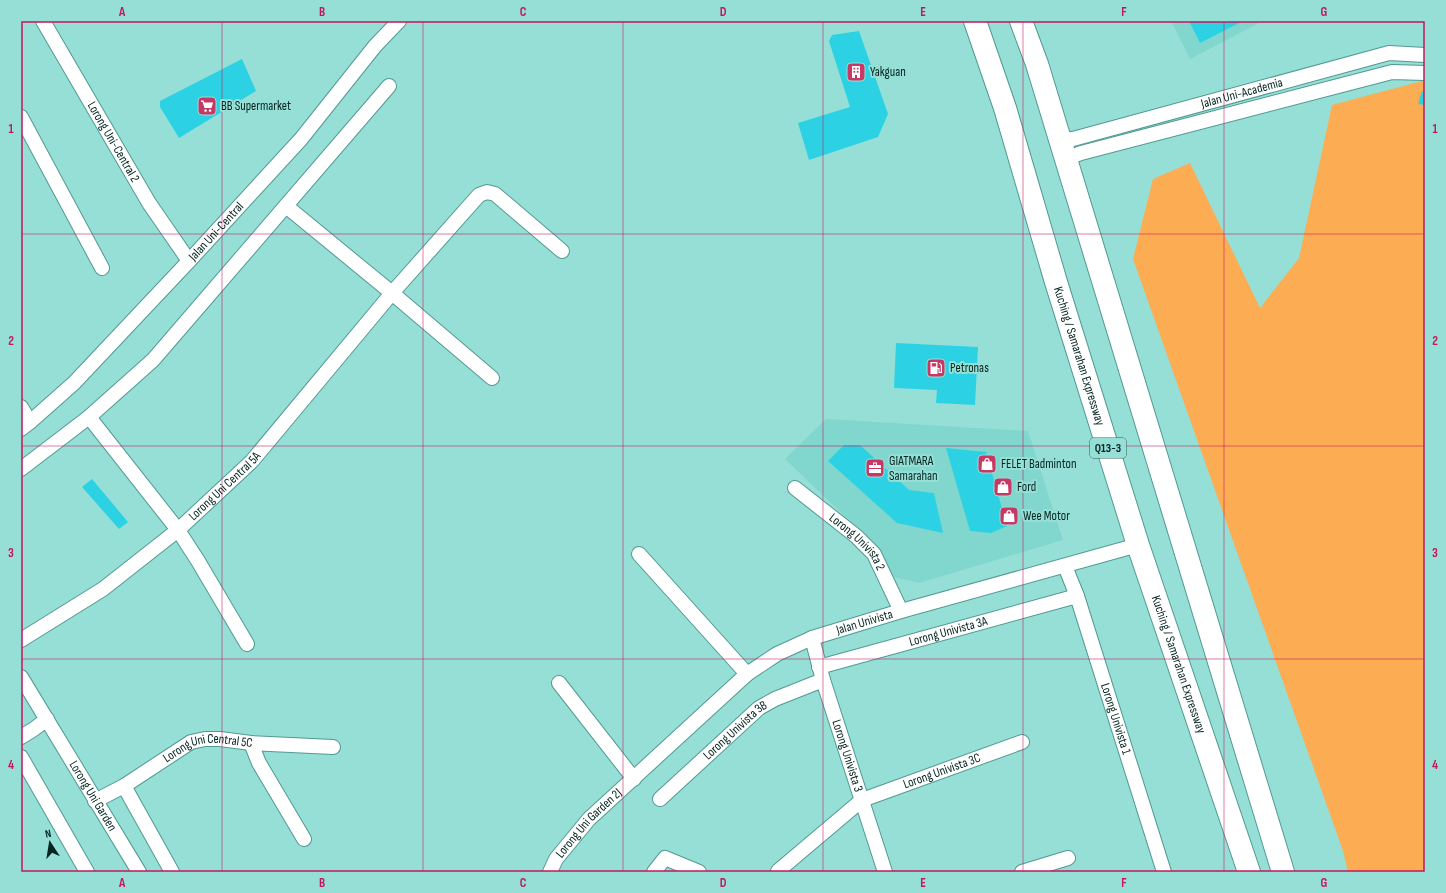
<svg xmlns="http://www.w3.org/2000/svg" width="1446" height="893" viewBox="0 0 1446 893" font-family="'Sofia Sans Condensed',sans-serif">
	<rect width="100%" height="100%" fill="#96dfd6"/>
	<path fill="#81d7cd" d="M1171,21H1263L1190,59Z
		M826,419L1028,431L1063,540L919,583L886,575L881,551L785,459Z"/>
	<path fill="#fcac53" d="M1422,81L1425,82V872H1348L1343,851L1133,259L1153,179L1190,163L1260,308L1299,258L1332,105Z"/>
	<path fill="#2cd2e4" d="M1189,21H1243L1200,43Z
		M859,31L888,114L878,137L809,160L798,123L850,107L829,41L832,35Z
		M242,59L256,91L179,138L160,107V101Z
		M1422,91H1425V105L1418,104Z
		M896,343L978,347L975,405L936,403L937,390L894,388Z
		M844,445H860L909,490L934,493L943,533L897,523L828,461Z
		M946,448L986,452L1007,526L991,533L970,531Z
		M92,479L128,522L119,529L82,487Z"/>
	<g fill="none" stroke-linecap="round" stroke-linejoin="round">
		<defs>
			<g id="minor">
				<path id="s1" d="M43,21L149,203L189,261"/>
				<path d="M21,117L102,268"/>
				<path id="s2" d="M1059,139H1073L1389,53L1425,55"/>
				<path d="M1066,161L1073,156L1081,153L1392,72L1425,73"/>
				<path d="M286,206L392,293L492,378"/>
				<path d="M21,407L30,422"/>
				<path d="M89,417L178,530L198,561L247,644"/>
				<path id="s3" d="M21,429L30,422L74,383L189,261L301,139L375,46L399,21"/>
				<path d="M21,469L89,417L153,360L389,86"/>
				<path id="s4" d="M795,488L856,536L874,554L901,611"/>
				<path d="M639,554L747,674"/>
				<path id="s5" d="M1065,566L1077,596L1164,872"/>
				<path id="s6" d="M812,638L823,680L885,872"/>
				<path id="s7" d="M21,640L103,589L178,530L252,461L392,293L479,195L487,192L495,194L562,251"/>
				<path id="s8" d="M819,667L1077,596"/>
				<path id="s9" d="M21,677L139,872"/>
				<path d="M559,683L634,779"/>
				<path d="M21,737L34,729L47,719"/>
				<path d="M251,743L259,763L304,839"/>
				<path d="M21,757L87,872"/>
				<path d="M124,786L172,872"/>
				<path id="s10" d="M660,799L759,708L775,699L823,680"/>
				<path id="s11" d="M95,801L124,786L191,742L205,739H220L251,743L333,747"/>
				<path id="s12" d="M778,871L862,800L1022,742"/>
				<path id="s13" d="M550,872L556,859L589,819L747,674L777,654L812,638L901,611L1138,545"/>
				<path d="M654,872L665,858L699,872"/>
				<path d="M1022,872L1068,858"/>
			</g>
			<g id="trunk">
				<path id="s14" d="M975,21L1005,108L1056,282L1138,545L1249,872"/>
				<path d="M1021,21L1037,64L1283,872"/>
			</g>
		</defs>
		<use href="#minor" stroke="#519a92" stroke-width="16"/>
		<use href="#trunk" stroke="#519a92" stroke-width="24"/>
		<use href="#minor" stroke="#fff" stroke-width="14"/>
		<use href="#trunk" stroke="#fff" stroke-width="22"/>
	</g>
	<path fill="none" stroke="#c2185b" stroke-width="1" stroke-opacity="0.55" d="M222,21V872M423,21V872M623,21V872M823,21V872M1023,21V872M1224,21V872M21,234H1425M21,446H1425M21,659H1425"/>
	<defs>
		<symbol id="building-square" viewBox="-11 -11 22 22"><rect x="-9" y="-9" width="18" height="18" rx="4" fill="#c63965" stroke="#96dfd6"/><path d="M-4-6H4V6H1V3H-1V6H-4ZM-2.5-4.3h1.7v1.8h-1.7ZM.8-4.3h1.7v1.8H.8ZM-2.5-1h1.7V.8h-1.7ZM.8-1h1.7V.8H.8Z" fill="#fff"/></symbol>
		<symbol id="supermarket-square" viewBox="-11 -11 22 22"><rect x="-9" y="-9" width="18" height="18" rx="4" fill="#c63965" stroke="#96dfd6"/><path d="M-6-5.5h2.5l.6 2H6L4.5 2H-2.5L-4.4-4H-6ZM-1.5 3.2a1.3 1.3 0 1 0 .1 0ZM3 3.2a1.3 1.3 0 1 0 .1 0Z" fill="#fff"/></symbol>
		<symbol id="fuel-square" viewBox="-11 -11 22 22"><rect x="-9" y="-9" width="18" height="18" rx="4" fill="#c63965" stroke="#96dfd6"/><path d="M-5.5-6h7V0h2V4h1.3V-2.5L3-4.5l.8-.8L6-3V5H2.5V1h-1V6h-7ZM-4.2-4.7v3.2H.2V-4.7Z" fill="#fff"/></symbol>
		<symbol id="shop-square" viewBox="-11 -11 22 22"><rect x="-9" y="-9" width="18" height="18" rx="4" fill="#c63965" stroke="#96dfd6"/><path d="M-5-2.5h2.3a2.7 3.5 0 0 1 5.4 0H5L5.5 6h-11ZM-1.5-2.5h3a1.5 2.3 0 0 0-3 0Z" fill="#fff"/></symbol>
		<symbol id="office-square" viewBox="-11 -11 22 22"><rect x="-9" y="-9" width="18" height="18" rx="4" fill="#c63965" stroke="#96dfd6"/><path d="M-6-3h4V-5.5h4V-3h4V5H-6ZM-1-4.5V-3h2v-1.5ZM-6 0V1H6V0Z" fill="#fff"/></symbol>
	</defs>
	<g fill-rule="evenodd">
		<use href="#building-square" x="845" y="61" width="22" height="22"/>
		<use href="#supermarket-square" x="196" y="95" width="22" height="22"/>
		<use href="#fuel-square" x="925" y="357" width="22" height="22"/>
		<use href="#shop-square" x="976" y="453" width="22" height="22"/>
		<use href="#office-square" x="864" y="457" width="22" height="22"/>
		<use href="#shop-square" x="992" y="476" width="22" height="22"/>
		<use href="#shop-square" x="998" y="505" width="22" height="22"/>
	</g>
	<g text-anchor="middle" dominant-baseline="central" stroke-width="4" stroke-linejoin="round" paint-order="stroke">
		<rect fill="#96dfd6" stroke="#305c57" stroke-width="1" x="1090" y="438" width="36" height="20" rx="3"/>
		<g font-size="12" font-weight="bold" fill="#042421">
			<text x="1108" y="448">Q13-3</text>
		</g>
		<g font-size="13" fill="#042421" stroke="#96dfd6" text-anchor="start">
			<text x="870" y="72">Yakguan</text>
			<text x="221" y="106">BB Supermarket</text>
			<text x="950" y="368">Petronas</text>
			<text x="889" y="461">GIATMARA<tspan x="889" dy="15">Samarahan</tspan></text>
			<text x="1001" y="464">FELET Badminton</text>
			<text x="1017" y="487">Ford</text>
			<text x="1023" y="516">Wee Motor</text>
		</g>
		<g font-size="13" fill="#042421" stroke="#96dfd6">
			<text stroke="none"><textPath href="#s2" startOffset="189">Jalan Uni-Academia</textPath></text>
			<text stroke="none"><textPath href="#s1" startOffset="140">Lorong Uni-Central 2</textPath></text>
			<text stroke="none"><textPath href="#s3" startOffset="278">Jalan Uni-Central</textPath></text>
			<text stroke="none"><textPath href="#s14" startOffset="351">Kuching / Samarahan Expressway</textPath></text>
			<text stroke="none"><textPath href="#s7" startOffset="256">Lorong Uni Central 5A</textPath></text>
			<text stroke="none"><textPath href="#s4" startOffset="83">Lorong Univista 2</textPath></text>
			<text stroke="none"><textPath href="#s13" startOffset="410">Jalan Univista</textPath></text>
			<text stroke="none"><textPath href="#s8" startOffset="134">Lorong Univista 3A</textPath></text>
			<text stroke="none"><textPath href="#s14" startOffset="675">Kuching / Samarahan Expressway</textPath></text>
			<text stroke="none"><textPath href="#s5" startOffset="161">Lorong Univista 1</textPath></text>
			<text stroke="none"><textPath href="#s10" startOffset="102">Lorong Univista 3B</textPath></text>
			<text stroke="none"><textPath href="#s11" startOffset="128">Lorong Uni Central 5C</textPath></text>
			<text stroke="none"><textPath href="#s6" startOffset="123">Lorong Univista 3</textPath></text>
			<text stroke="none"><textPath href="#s12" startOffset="195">Lorong Univista 3C</textPath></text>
			<text stroke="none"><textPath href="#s9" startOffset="139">Lorong Uni Garden</textPath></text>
			<text stroke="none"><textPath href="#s13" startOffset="63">Lorong Uni Garden 2J</textPath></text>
		</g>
	</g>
	<rect width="1446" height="893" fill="none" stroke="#96dfd6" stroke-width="44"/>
	<g transform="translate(50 843) rotate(348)" stroke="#96dfd6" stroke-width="3" paint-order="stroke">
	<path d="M0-3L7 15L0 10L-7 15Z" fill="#042421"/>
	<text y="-6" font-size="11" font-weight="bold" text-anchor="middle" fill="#042421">N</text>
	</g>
	<rect x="22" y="22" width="1402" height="849" fill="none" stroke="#c2185b" stroke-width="1.5"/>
	<g font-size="13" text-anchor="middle" font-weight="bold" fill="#c2185b">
		<text x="122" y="16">A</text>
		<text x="322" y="16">B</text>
		<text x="523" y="16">C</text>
		<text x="723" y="16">D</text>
		<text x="923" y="16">E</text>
		<text x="1124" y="16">F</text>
		<text x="1324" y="16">G</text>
		<text x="11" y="133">1</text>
		<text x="1435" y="133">1</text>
		<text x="11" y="345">2</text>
		<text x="1435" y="345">2</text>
		<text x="11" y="557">3</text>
		<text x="1435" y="557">3</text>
		<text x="11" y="769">4</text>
		<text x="1435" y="769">4</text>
		<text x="122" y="887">A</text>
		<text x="322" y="887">B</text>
		<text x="523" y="887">C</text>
		<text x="723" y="887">D</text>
		<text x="923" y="887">E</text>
		<text x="1124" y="887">F</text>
		<text x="1324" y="887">G</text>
	</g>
</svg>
